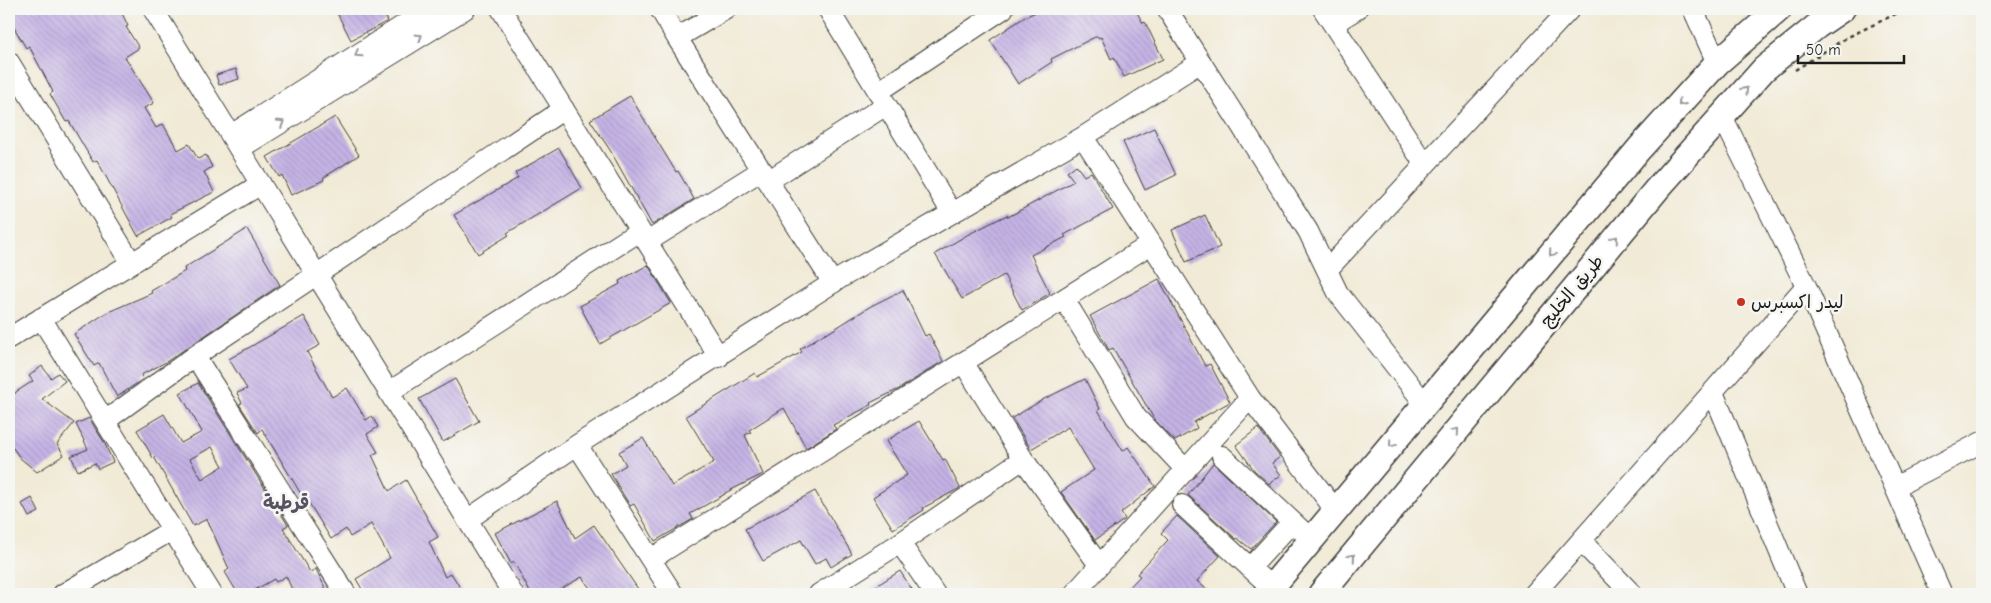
<svg xmlns="http://www.w3.org/2000/svg" width="1991" height="603" viewBox="0 0 1991 603" font-family="'Comic Neue','Playpen Sans Arabic',sans-serif">
	<defs>
		<pattern id="building-back-hatch" width="6" height="6" patternUnits="userSpaceOnUse" patternTransform="scale(1.25)"><rect width="6" height="6" fill="#c5b3e5"/><path d="M-1 5l2 2M0 0l6 6M5-1l2 2" fill="none" stroke="#a999c4"/></pattern>
	</defs>
	<rect width="100%" height="100%" fill="#f6f6f2"/>
	<filter id="ink" filterUnits="userSpaceOnUse"><feTurbulence type="fractalNoise" baseFrequency=".02" numOctaves="2"/><feDisplacementMap in="SourceGraphic" scale="10" xChannelSelector="R" yChannelSelector="G"/><feConvolveMatrix kernelMatrix="1 2 1 2 8 2 1 2 1" color-interpolation-filters="sRGB"/></filter>
	<filter id="wash" filterUnits="userSpaceOnUse"><feTurbulence type="fractalNoise" baseFrequency=".0096" numOctaves="4" result="noise"/><feDisplacementMap in="SourceGraphic" scale="20" xChannelSelector="R" yChannelSelector="G"/><feGaussianBlur stdDeviation="1.12" result="paint"/><feColorMatrix in="noise" values="0 0 0 0 0 0 0 0 0 0 0 0 0 0 0 0 0 1.4 0 .05"/><feComposite in="paint" operator="in"/></filter>
	<g filter="url(#wash)">
		<rect width="100%" height="100%" fill="#f1ead6"/>
		<g id="blocks">
			<path fill="url(#building-back-hatch)" fill-rule="evenodd" d="M9,9H120L128,26L126,27L139,48L125,57L154,103L144,108L156,128L163,124L178,150L189,144L198,159L206,155L212,167L204,172L214,192L170,214L172,217L138,236L97,160L93,162L69,121L66,122L50,94L53,92L29,46L26,48L9,19Z
				M335,9H381L388,21L351,40Z
				M1042,9H1135L1143,23L1145,22L1163,59L1124,77L1114,57L1111,59L1101,37L1099,38L1097,36L1051,59L1052,62L1018,84L990,40L1025,17Z
				M236,69L239,79L219,85L216,75Z
				M630,96L676,172L678,171L694,199L652,225L610,150L590,120Z
				M335,117L359,155L323,178L324,180L291,195L282,175L279,177L267,157Z
				M1154,128L1176,175L1145,190L1123,142Z
				M559,148L582,188L507,233L509,235L478,254L454,215L518,178L515,173Z
				M1076,165L1084,176L1091,172L1113,209L1064,235L1066,237L1031,255L1050,293L1022,310L1004,275L962,299L935,254L967,235L1007,215L1008,217L1074,181L1067,172Z
				M1205,215L1220,247L1186,262L1172,230Z
				M247,229L280,285L166,362L141,375L143,379L117,397L99,363L94,366L74,334L106,313L152,293L151,291L185,271L184,268Z
				M648,265L671,303L600,344L580,306L620,284L619,281Z
				M1159,279L1205,366L1210,364L1230,402L1194,422L1197,428L1175,441L1154,419L1113,348L1109,350L1090,316Z
				M903,290L925,336L929,334L943,361L899,389L870,403L871,405L833,425L836,429L806,448L784,408L749,430L751,432L745,435L763,474L725,493V494L690,514L693,519L655,541L634,504L630,506L611,474L626,465L619,452L643,438L672,486L714,462L686,416L755,373L757,377L802,352L800,349L827,332L828,333L871,306Z
				M304,316L320,345L307,352L332,397L347,388L366,420L372,416L378,427L367,434L378,452L372,455L389,491L406,480L438,537L429,542L445,577L451,573L464,594H365L356,579L390,558L371,524L350,537L346,529L331,539L306,498L304,499L262,429L258,433L239,404L242,403L237,393L247,389L229,359Z
				M42,366L51,378L58,373L65,381L42,399L74,423L57,444L64,455L37,472L20,458L13,448L9,451V401L16,392L33,381L29,376Z
				M455,379L479,421L443,442L419,399Z
				M1085,379L1100,409L1098,410L1123,451L1128,447L1155,486L1121,513L1125,519L1124,520L1095,540L1061,492L1094,470L1068,427L1031,449L1012,418L1044,399Z
				M198,383L288,525L283,528L310,572L316,569L328,594H294L286,576L276,582L274,579L248,594H238L225,572L229,569L207,519L193,526L154,457L153,458L137,430L164,414L181,443L202,432L180,393ZM212,447L223,466L202,479L190,459Z
				M89,418L104,442L113,462L98,469L95,463L78,471L71,456L88,449L76,424Z
				M919,421L943,460L945,459L960,488L923,508L924,510L893,529L873,497L907,475L886,441Z
				M1258,428L1280,457L1272,463L1281,475L1269,484L1254,470L1236,445Z
				M1213,463L1276,522L1251,549L1237,538L1236,539L1188,495Z
				M815,491L852,554L831,567L826,558L815,564L801,540L763,561L745,529Z
				M32,498L39,512L29,517L22,504Z
				M557,501L575,538L594,525L638,589L630,594H594L582,577L551,594H531L514,562L511,564L495,533Z
				M1177,516L1220,556L1197,581L1212,594H1123L1140,576L1137,574L1168,540L1161,533Z
				M900,571L915,594H863Z"/>
		</g>
	</g>
	<g filter="url(#ink)">
		<use href="#blocks" fill-opacity="0" stroke="#3c3b38" stroke-width="1"/>
		<g fill="none" stroke-linecap="round" stroke-linejoin="round">
			<defs>
				<path id="minor" d="M153,9L513,594
					M501,9L719,357
					M660,9L677,38
					M726,9L677,38L833,283
					M828,9L952,213
					M1167,9L1308,231L1338,293L1425,404
					M1323,9L1425,165
					M1693,9L1717,63
					M1333,24L1357,9
					M9,62L131,262
					M878,92L1003,9
					M1722,116L1806,286L1942,594
					M231,135L429,9
					M1083,137L1250,398L1336,511
					M239,149L465,9
					M768,181L886,105
					M647,242L762,170
					M1327,270L1570,9
					M1064,299L1136,417L1186,470
					M41,318L212,594
					M9,338L261,184
					M195,356L346,594
					M963,362L1023,459L1099,565
					M389,392L640,231
					M1713,392L1797,594
					M105,421L195,356L564,109
					M577,445L673,594
					M1222,456L1312,540
					M1895,487L1982,442
					M1182,505L1272,588
					M467,520L577,445L842,277L1083,137L1201,62
					M1581,541L1632,594
					M900,543L935,594
					M651,559L1151,244
					M1250,568L1292,522
					M63,594L172,530
					M819,594L900,543L1023,459
					M1074,594L1250,398
					M1534,594L1806,286"/>
				<path id="major" d="M1266,594L1639,149L1717,63L1779,9
					M1321,594L1657,189L1764,69L1817,26L1842,9"/>
			</defs>
			<use href="#minor" stroke="#3c3b38" stroke-width="22"/>
			<use href="#major" stroke="#3c3b38" stroke-width="28"/>
			<path stroke="#3c3b38" stroke-width="2.5" stroke-dasharray="4 4" stroke-linecap="butt" d="M1795,70L1846,38L1906,9"/>
			<use href="#minor" stroke="#fff" stroke-width="20"/>
			<use href="#major" stroke="#fff" stroke-width="25"/>
		</g>
		<defs><path id="oneway-chevron" d="M-2-3.5L2.5 0L-2 3.5" fill="none" stroke-width="1.6" stroke-linecap="round" stroke-linejoin="round" transform="scale(1.25)"/></defs>
		<g stroke="#999">
			<use href="#oneway-chevron" transform="translate(419 37) rotate(-32)"/>
			<use href="#oneway-chevron" transform="translate(358 54) rotate(147)"/>
			<use href="#oneway-chevron" transform="translate(1745 90) rotate(-48)"/>
			<use href="#oneway-chevron" transform="translate(1681 103) rotate(132)"/>
			<use href="#oneway-chevron" transform="translate(281 123) rotate(-32)"/>
			<use href="#oneway-chevron" transform="translate(1615 239) rotate(-50)"/>
			<use href="#oneway-chevron" transform="translate(1552 253) rotate(130)"/>
			<use href="#oneway-chevron" transform="translate(1456 431) rotate(-50)"/>
			<use href="#oneway-chevron" transform="translate(1392 444) rotate(130)"/>
			<use href="#oneway-chevron" transform="translate(1352 557) rotate(-50)"/>
		</g>
	</g>
	<circle fill="#c8321e" stroke="#f6f6f2" stroke-width="2" cx="1741" cy="302" r="5"/>
	<g text-anchor="middle" dominant-baseline="central" stroke-width="5" stroke-linejoin="round" paint-order="stroke">
		<g font-size="18" fill="#1c1c1c" stroke="#f6f6f2">
			<text transform="translate(1572 291) rotate(-50)">طريق الخليج</text>
		</g>
		<g font-size="18" fill="#1c1c1c" stroke="#f6f6f2" text-anchor="start">
			<text x="1751" y="302">ليدر اكسبرس</text>
		</g>
		<g font-size="19" font-weight="bold" fill="#575162" stroke="#f6f6f2">
			<text x="286" y="503">قرطبة</text>
		</g>
	</g>
	<rect width="1991" height="603" fill="none" stroke="#f6f6f2" stroke-width="30"/>
	<path d="M1798 55v8h106v-8" fill="none" stroke="#1c1c1c" stroke-width="2.5"/>
	<text x="1806" y="55" font-size="15" fill="#1c1c1c" stroke="#f6f6f2" stroke-width="4" paint-order="stroke">50 m</text>
</svg>
